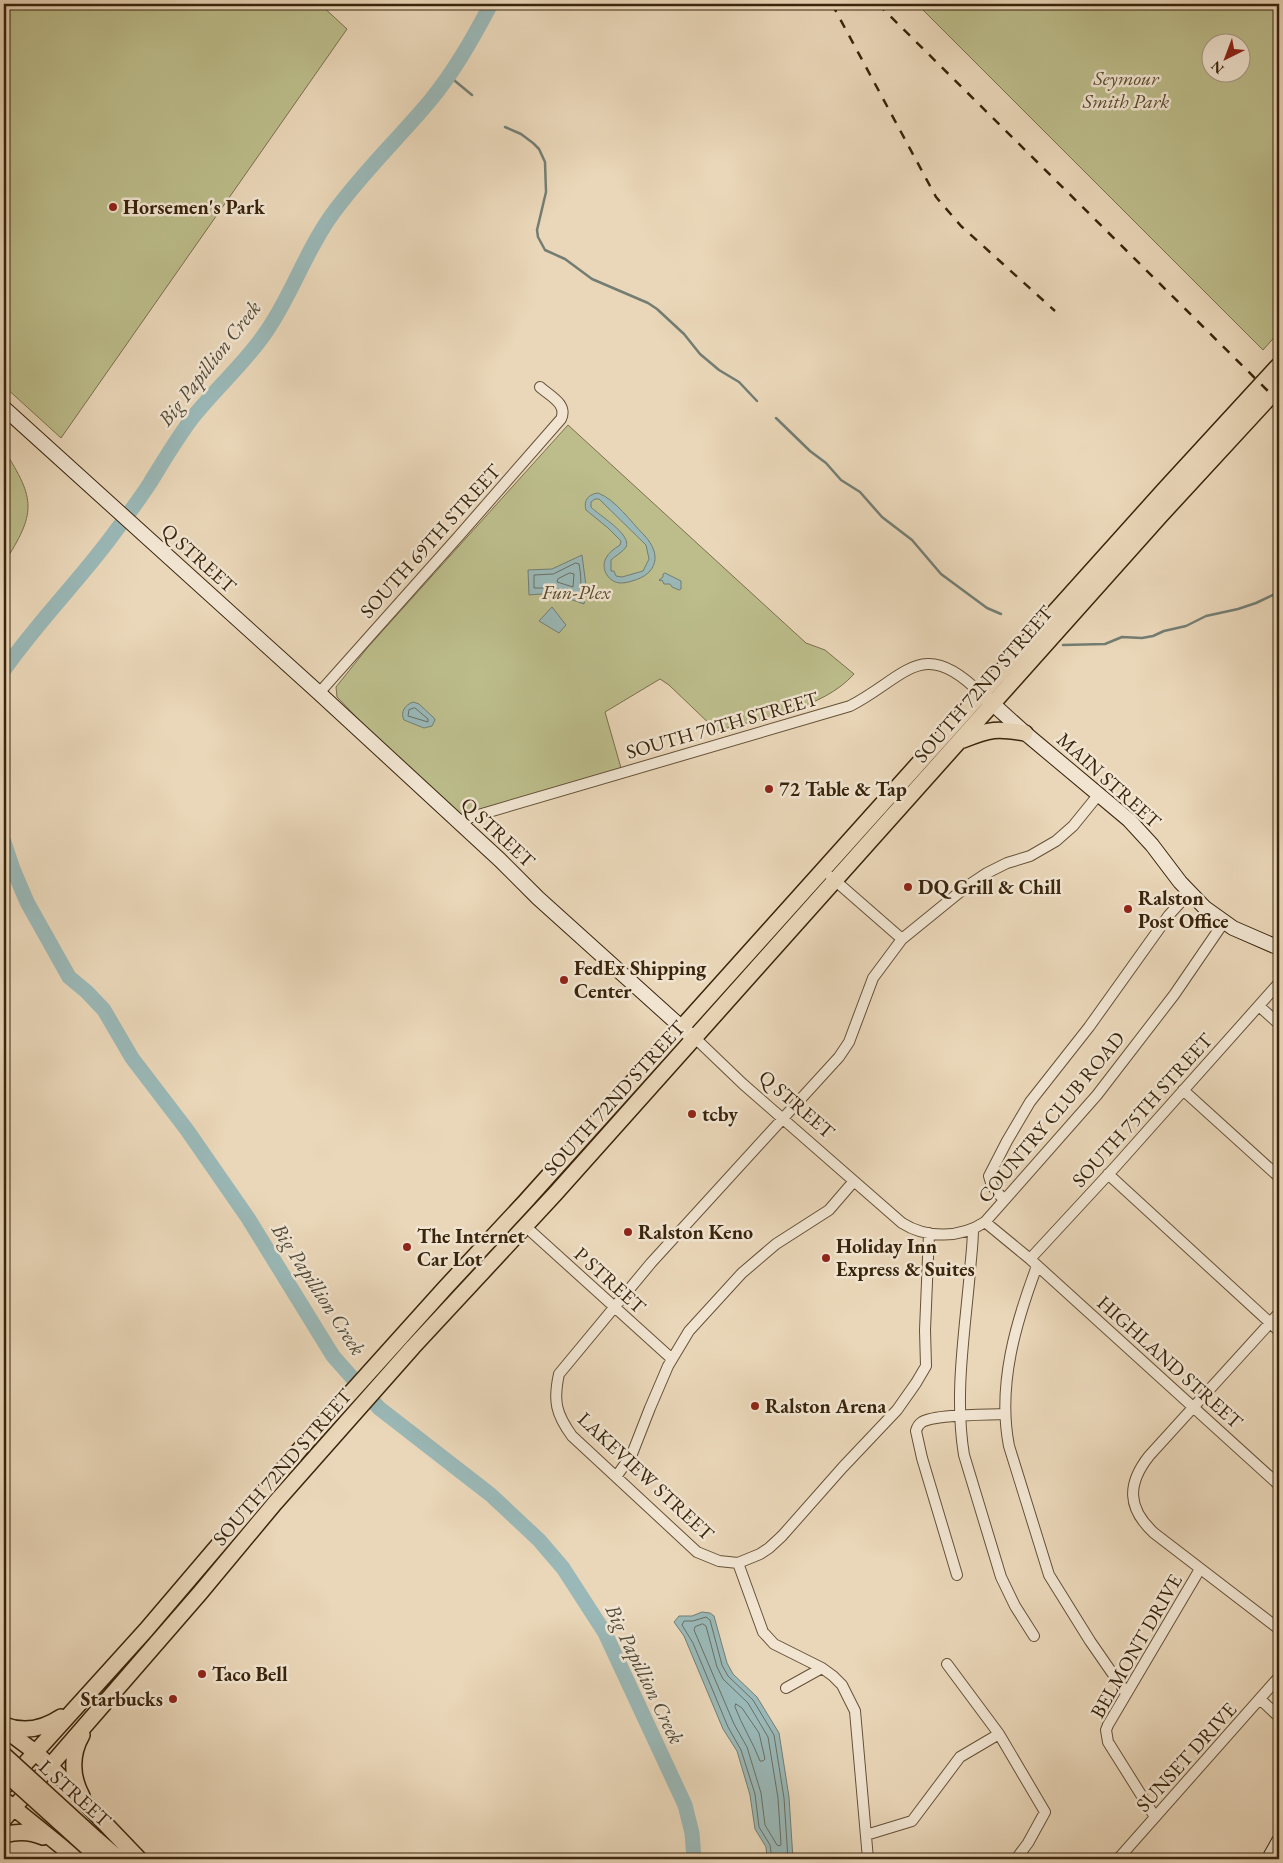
<svg xmlns="http://www.w3.org/2000/svg" width="1283" height="1863" viewBox="0 0 1283 1863" font-family="'EB Garamond',serif">
	<rect width="100%" height="100%" fill="#ead7b9"/>
	<filter id="stains"><feTurbulence type="fractalNoise" baseFrequency=".004" numOctaves="4"/><feColorMatrix values="0 0 0 0 .2 0 0 0 0 .09 0 0 0 0 .02 0 0 0 .5 -.17"/></filter>
	<radialGradient id="worn" r=".72"><stop offset=".6" stop-color="#630" stop-opacity="0"/><stop offset="1" stop-color="#630" stop-opacity=".3"/></radialGradient>
	<path fill="#bcbd8b" stroke="#7a704c" fill-rule="evenodd" d="M4,4H320L347,29L61,438L4,386Z
		M917,4H1279V332L1263,350ZM1240,42V72H1210V42Z
		M568,425L806,643L825,650L854,674C823,709 761,718 717,731L669,685L660,679L605,712L621,768L462,816L389,751L337,697L336,687L368,647Z
		M4,450C36,500 36,513 4,563Z"/>
	<path fill="#9ab8b7" stroke="#737d73" fill-rule="evenodd" d="M598,493C616,500 630,521 644,535C662,554 658,574 632,581C629,582 625,583 621,583C609,583 600,569 606,558C609,552 614,549 620,545L621,541L608,528L586,510C583,500 589,494 598,493ZM595,499H599L646,545L649,559L643,571L622,577L616,576L614,571H611V560C615,556 623,552 626,547C632,534 598,515 591,507V502Z
		M582,555L586,586L584,604L553,593L529,595L528,570L552,569Z
		M665,573L681,581V589L679,590L672,587L670,584H664L662,580L660,581L659,580L663,577V574Z
		M552,607L566,625L559,633L539,621Z
		M413,702L419,704L434,718L435,720L432,726L424,728L404,720C400,712 405,705 413,702Z
		M702,1612L710,1613L714,1616L727,1663L733,1674L757,1697L779,1733L789,1797L793,1859H767L766,1847L755,1829L750,1795L737,1751L723,1729L684,1636L674,1622L679,1616H692Z"/>
	<g fill="none" stroke-linecap="round" stroke-linejoin="round">
		<path stroke="#6a6e62" stroke-width="1" d="M576,563L579,564C581,574 582,587 579,596L554,588H534V575L553,574Z
			M570,573L574,574L573,587L557,582L558,579Z
			M415,708L428,719V722L408,716L409,710Z
			M703,1624L706,1626L717,1667L723,1679L748,1703L768,1737L778,1798L781,1844L780,1846L777,1845L765,1825L761,1793L747,1747L734,1724L694,1630L695,1627Z
			M736,1704L742,1708L759,1733L765,1759L763,1761H760C753,1742 742,1726 735,1707Z
			M772,1859L770,1845L759,1827L755,1794L741,1750L728,1727L693,1643L682,1625L684,1621H693L706,1617L710,1620L722,1665L728,1676L753,1700L774,1735L784,1798L788,1859"/>
		<path stroke="#737d73" stroke-width="2.5" d="M449,76L472,95
			M505,127L521,134L533,143L539,149L545,162L546,192L537,230L538,237L545,250L565,259L592,279L648,303L657,309L684,334L700,354L719,370L739,382L757,401
			M776,418L810,451L826,463L841,480L860,492L882,517L912,540L941,574L987,608L1001,614
			M1063,645L1105,644L1122,637L1142,638L1153,636L1164,631L1186,626L1206,616L1238,609L1256,603L1279,592"/>
		<path stroke="#9ab8b7" stroke-width="15" d="M4,670C36,624 75,585 109,540C123,521 137,503 150,483C164,460 177,438 193,417C217,387 245,363 266,332C292,295 305,252 331,216C360,175 397,140 429,102C454,72 473,38 491,4
			M4,842L13,869L27,902L69,977L87,992L104,1010L132,1058L187,1130L248,1218L333,1356L379,1408L491,1495L539,1540L563,1568L605,1633L685,1805L692,1833L694,1859"/>
		<defs>
			<path id="street" d="M319,693L458,537L561,419C568,404 550,396 540,387
				M458,821L850,706C905,678 922,634 981,694
				M831,877L902,939
				M1259,1006L1279,1024
				M695,1038L743,1084L902,1223C927,1239 961,1238 985,1222L1097,1095L1174,995L1224,922
				M1183,1090L1279,1177
				M1108,1174L1279,1331
				M1004,1200L992,1186L989,1176L1007,1141L1030,1102L1089,1027L1169,915L1189,893
				M985,1222L1030,1259L1279,1485
				M525,1226L672,1359
				M973,1229C973,1243 971,1257 970,1271C965,1331 954,1395 964,1455L1001,1577L1015,1606L1034,1636
				M929,1233L925,1330L926,1366L916,1383L897,1410L843,1467L782,1536L769,1548L760,1554L738,1563L719,1561L697,1552L572,1436C556,1414 553,1401 559,1374L651,1263L839,1057L849,1042L873,978L902,939L966,887L987,873L1007,863L1030,856L1056,841L1073,826L1099,794
				M1030,1259L1116,1166L1279,983
				M1037,1266C1016,1322 997,1385 1009,1446L1049,1575L1090,1641L1126,1693
				M1279,1313L1149,1456C1127,1484 1127,1508 1154,1533L1279,1629
				M616,1477L632,1454L650,1408L668,1366L689,1331L742,1273L776,1244L829,1210L854,1181
				M738,1563L763,1632L774,1644L822,1668L833,1676L842,1685L855,1711L868,1859
				M957,1575L922,1458L916,1431C917,1427 919,1424 922,1422C936,1414 987,1415 1005,1414
				M947,1664L999,1734L1045,1812L1028,1843L1016,1859
				M786,1688L822,1668
				M1260,1699L1279,1717
				M1155,1817L1108,1742L1106,1730L1108,1725L1200,1569
				M866,1835L912,1821L960,1757L999,1734
				M1118,1859L1279,1677"/>
			<path id="secondary" d="M4,408L319,693L500,860L538,898L690,1035
				M984,696L1025,733L1129,820L1152,845L1180,882L1205,908L1233,928L1279,948
				M1269,1859L1279,1841"/>
			<path id="primary" d="M963,740C990,729 997,728 1025,733
				M4,1725C24,1733 43,1729 61,1717
				M4,1729L35,1752L50,1766L139,1859
				M82,1735C71,1754 71,1776 82,1796
				M4,1787L146,1630L302,1447L445,1288L525,1202L1165,489L1279,365
				M4,1800L77,1859
				M4,1819L200,1593L275,1503L413,1347L555,1194L1161,515L1279,387
				M4,1835C18,1831 30,1831 43,1837
				M96,1839L119,1859
				M88,1848L100,1859"/>
		</defs>
		<use href="#street" stroke="#655137" stroke-width="12"/>
		<use href="#secondary" stroke="#39240c" stroke-width="16"/>
		<use href="#primary" stroke="#39240c" stroke-width="18"/>
		<use href="#street" stroke="#f1e5d2" stroke-width="10"/>
		<use href="#secondary" stroke="#f1e5d2" stroke-width="14"/>
		<use href="#primary" stroke="#ead7b9" stroke-width="15"/>
		<path stroke="#39240c" stroke-width="2.5" stroke-dasharray="9 9" stroke-linecap="butt" d="M832,4L936,197L961,226L1055,311
			M878,4L1279,402"/>
		<defs>
			<path id="primary-bridge" d="M4,1755L96,1839
				M4,1772L88,1848"/>
		</defs>
		<use href="#primary-bridge" stroke="#39240c" stroke-width="18" stroke-linecap="butt"/>
		<use href="#primary-bridge" stroke="#ead7b9" stroke-width="15"/>
	</g>
	<g fill="#8f2418" stroke="#f1e5d2" stroke-width="2">
		<circle cx="113" cy="207" r="5"/>
		<circle cx="769" cy="789" r="5"/>
		<circle cx="908" cy="887" r="5"/>
		<circle cx="1128" cy="909" r="5"/>
		<circle cx="564" cy="980" r="5"/>
		<circle cx="692" cy="1114" r="5"/>
		<circle cx="628" cy="1232" r="5"/>
		<circle cx="407" cy="1247" r="5"/>
		<circle cx="826" cy="1258" r="5"/>
		<circle cx="755" cy="1406" r="5"/>
		<circle cx="202" cy="1674" r="5"/>
		<circle cx="173" cy="1699" r="5"/>
	</g>
	<g text-anchor="middle" dominant-baseline="central" stroke-width="5" stroke-linejoin="round" paint-order="stroke">
		<g font-size="20" font-style="italic" fill="#5a4a2c" stroke="#f1e5d2">
			<text x="1126" y="78">Seymour<tspan x="1126" dy="23">Smith Park</tspan></text>
			<text x="576" y="592">Fun-Plex</text>
		</g>
		<g font-size="20" font-weight="bold" fill="#39240c" stroke="#f1e5d2" text-anchor="start">
			<text x="123" y="207">Horsemen's Park</text>
			<text x="779" y="789">72 Table &amp; Tap</text>
			<text x="918" y="887">DQ Grill &amp; Chill</text>
			<text x="1138" y="898">Ralston<tspan x="1138" dy="23">Post Office</tspan></text>
			<text x="574" y="968">FedEx Shipping<tspan x="574" dy="23">Center</tspan></text>
			<text x="702" y="1114">tcby</text>
			<text x="638" y="1232">Ralston Keno</text>
			<text x="417" y="1236">The Internet<tspan x="417" dy="23">Car Lot</tspan></text>
			<text x="836" y="1246">Holiday Inn<tspan x="836" dy="23">Express &amp; Suites</tspan></text>
			<text x="765" y="1406">Ralston Arena</text>
			<text x="212" y="1674">Taco Bell</text>
			<text x="163" y="1699" text-anchor="end">Starbucks</text>
		</g>
		<g font-size="20" fill="#39240c" stroke="#f1e5d2">
			<text transform="translate(430 541) rotate(-48)">SOUTH 69TH STREET</text>
			<text transform="translate(199 558) rotate(42)">Q STREET</text>
			<text transform="translate(983 684) rotate(-49)">SOUTH 72ND STREET</text>
			<text transform="translate(722 725) rotate(-16)">SOUTH 70TH STREET</text>
			<text transform="translate(1109 780) rotate(42)">MAIN STREET</text>
			<text transform="translate(498 832) rotate(43)">Q STREET</text>
			<text transform="translate(614 1098) rotate(-48)">SOUTH 72ND STREET</text>
			<text transform="translate(797 1104) rotate(41)">Q STREET</text>
			<text transform="translate(1142 1110) rotate(-48)">SOUTH 75TH STREET</text>
			<text transform="translate(1051 1117) rotate(-50)">COUNTRY CLUB ROAD</text>
			<text transform="translate(610 1280) rotate(42)">P STREET</text>
			<text transform="translate(1170 1362) rotate(42)">HIGHLAND STREET</text>
			<text transform="translate(282 1467) rotate(-49)">SOUTH 72ND STREET</text>
			<text transform="translate(646 1476) rotate(43)">LAKEVIEW STREET</text>
			<text transform="translate(1136 1646) rotate(-60)">BELMONT DRIVE</text>
			<text transform="translate(1186 1757) rotate(-48)">SUNSET DRIVE</text>
			<text transform="translate(75 1793) rotate(42)">L STREET</text>
		</g>
		<g font-size="21" font-style="italic" fill="#514937" stroke="#f1e5d2">
			<text transform="translate(209 363) rotate(-52)">Big Papillion Creek</text>
			<text transform="translate(319 1289) rotate(57)">Big Papillion Creek</text>
			<text transform="translate(645 1674) rotate(64)">Big Papillion Creek</text>
		</g>
	</g>
	<rect width="1283" height="1863" fill="none" stroke="#ead7b9" stroke-width="20"/>
	<rect x="5" y="5" width="1273" height="1853" fill="none" stroke="#39240c" stroke-width="2.5"/>
	<rect x="10" y="10" width="1263" height="1843" fill="none" stroke="#39240c"/>
	<g transform="translate(1226 58) rotate(222)"><circle r="24" fill="#f1e5d2" stroke="#a79883"/>
	<path d="M0-4L9 19L0 12L-9 19Z" fill="#8f2418"/>
	<text y="-8" font-size="14" font-weight="bold" text-anchor="middle" fill="#39240c">N</text>
	</g>
	<rect width="100%" height="100%" filter="url(#stains)"/>
	<rect width="100%" height="100%" fill="url(#worn)"/>
</svg>
